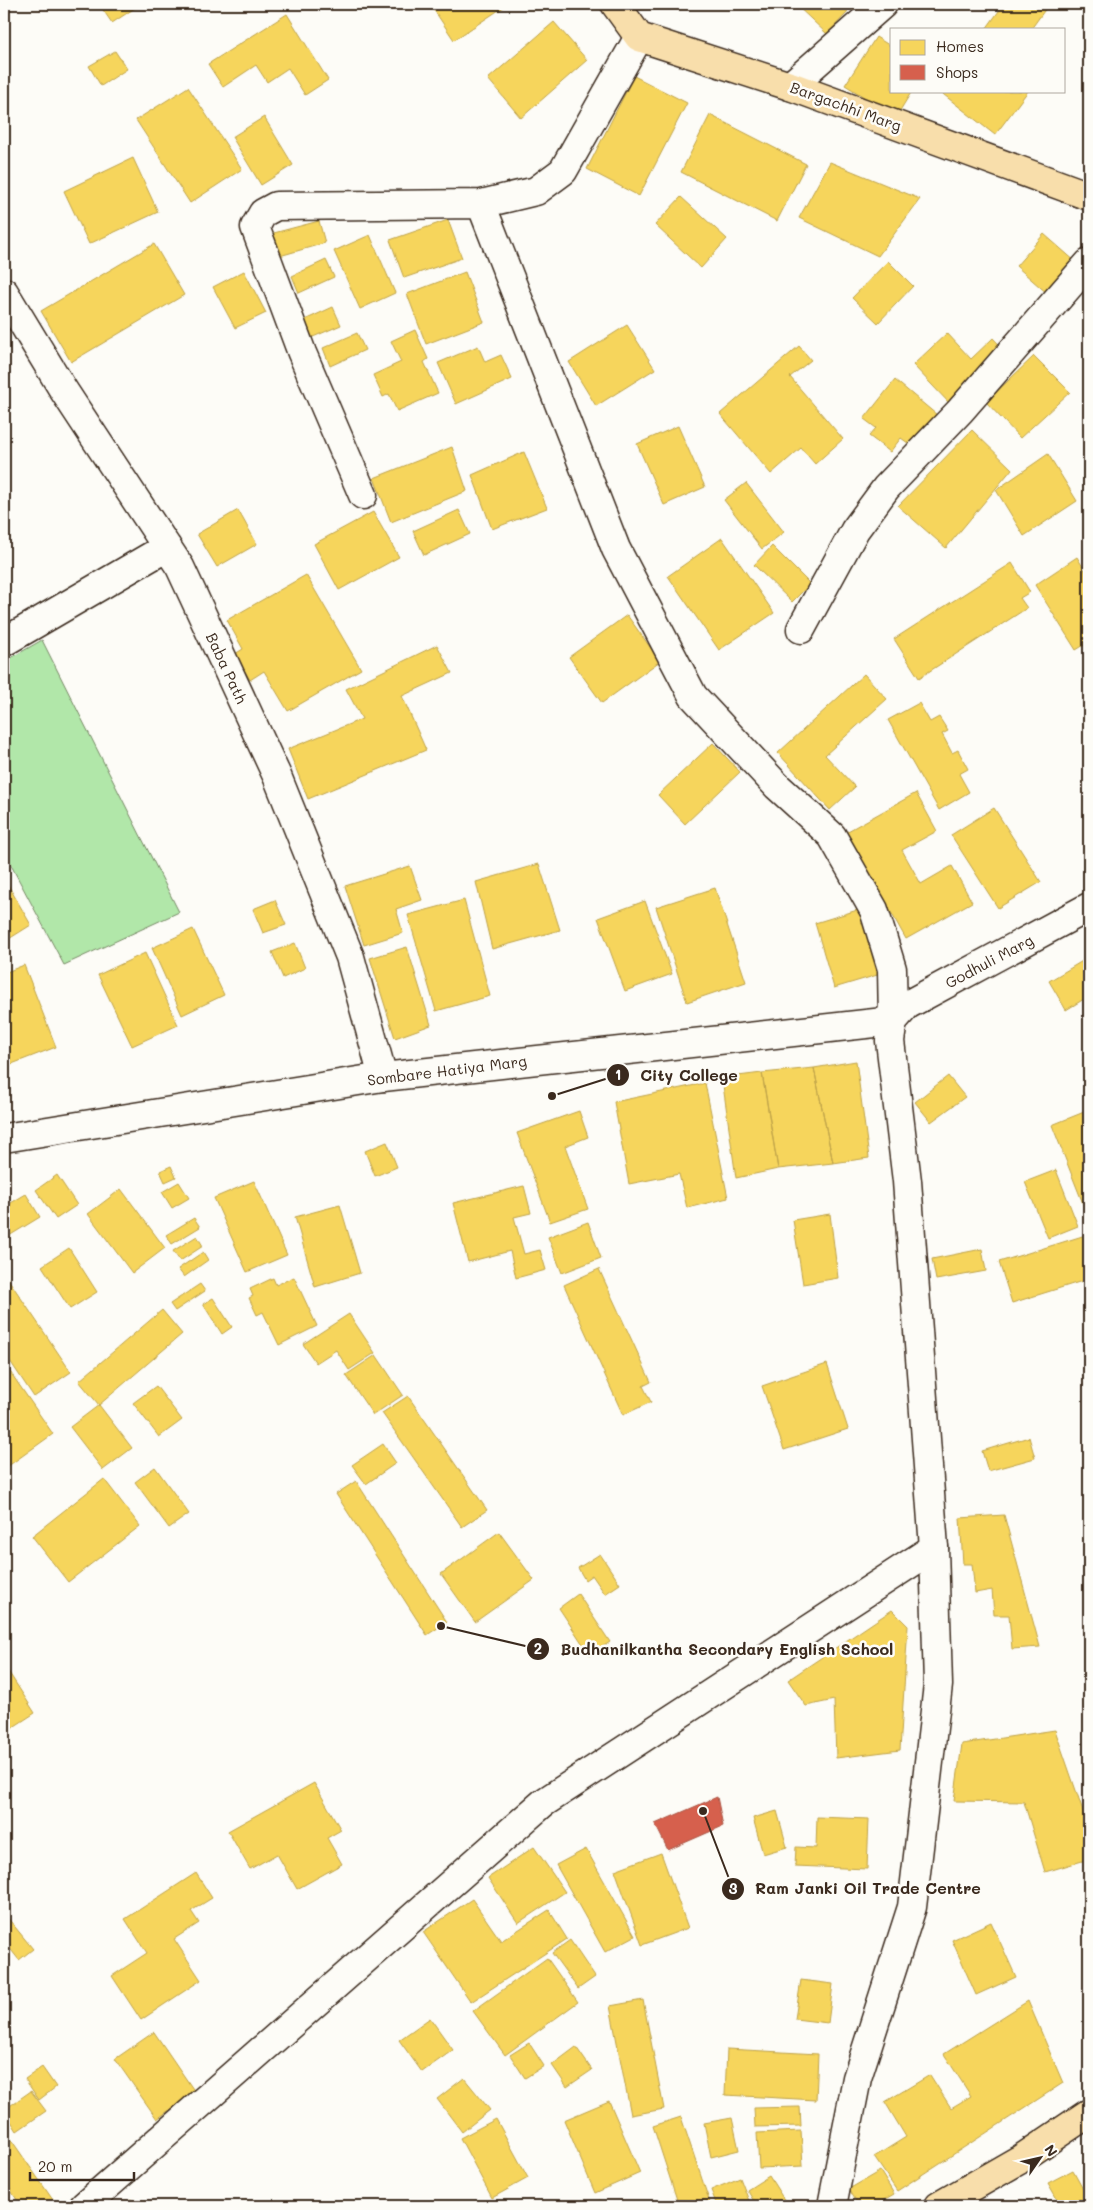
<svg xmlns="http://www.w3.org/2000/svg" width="1093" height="2210" viewBox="0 0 1093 2210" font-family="Mali,sans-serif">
	<rect width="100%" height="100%" fill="#fdfcf7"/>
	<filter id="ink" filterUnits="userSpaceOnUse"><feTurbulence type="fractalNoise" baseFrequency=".02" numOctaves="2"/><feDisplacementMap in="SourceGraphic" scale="10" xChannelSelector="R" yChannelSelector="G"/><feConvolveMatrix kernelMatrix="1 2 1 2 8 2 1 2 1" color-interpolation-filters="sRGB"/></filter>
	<g filter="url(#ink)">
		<path fill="#b1e7a9" stroke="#768864" d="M42,640L179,912L64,965L4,852V662Z"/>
		<path fill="#f6d55c" stroke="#bea249" d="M99,4H141L112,23Z
			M430,4H508L454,40Z
			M795,4H839L848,12L827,34Z
			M1004,4H1049L1031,29H986Z
			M287,14L328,80L305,95L288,68L267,82L256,65L223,87L208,64Z
			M554,22L587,60L521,118L488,79Z
			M876,37L892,47V91H912L896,117L845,85Z
			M115,51L127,69L101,86L89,66Z
			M634,76L687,103L639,196L587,169Z
			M188,87L242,169L190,203L136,120Z
			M939,91H1028L995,135Z
			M710,115L806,164L777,221L681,172Z
			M264,117L293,165L261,185L232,137Z
			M133,158L158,212L89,244L64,191Z
			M830,162L920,199L878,256L799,218Z
			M681,197L727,239L701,268L655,225Z
			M448,220L462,258L404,278L390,240Z
			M319,221L325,243L276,257L270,234Z
			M1044,234L1076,262L1048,294L1016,266Z
			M370,235L395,293L360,309L334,251Z
			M154,244L184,295L71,362L41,311Z
			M326,260L334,277L299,293L292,276Z
			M888,261L913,286L878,323L852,298Z
			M244,271L266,313L235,328L213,287Z
			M465,272L484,322L426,344L407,294Z
			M333,307L341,325L306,340L298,323Z
			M1089,310V328L1083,312Z
			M627,325L655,369L596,406L569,362Z
			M415,330L428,359L424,362L438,393L397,411L389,394L383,397L373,375L401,362L391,341Z
			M357,333L365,350L330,366L323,348Z
			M947,333L971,359L993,338L1007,353L951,405L913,365Z
			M478,346L485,362L501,355L512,379L456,404L438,363Z
			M799,346L811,360L790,377L843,439L815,464L801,448L771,474L720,414Z
			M1034,356L1070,392L1020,438L986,402Z
			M895,380L937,415L912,446L901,438L890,452L869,436L876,428L864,419Z
			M678,426L705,487L664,505L637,444Z
			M972,430L1012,469L946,548L898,506Z
			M452,447L467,491L391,522L374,478Z
			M524,452L547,508L492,529L472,475Z
			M1048,454L1077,501L1024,536L996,490Z
			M746,483L784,532L762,549L724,500Z
			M238,510L257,544L217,567L197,534Z
			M459,510L470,534L424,555L413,531Z
			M373,512L399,557L339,590L314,544Z
			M722,538L774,613L719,650L668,576Z
			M772,546L810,584L792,602L754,565Z
			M1077,557L1089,577V642L1076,650L1035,585Z
			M1012,563L1030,592L1020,598L1027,608L919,678L894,639Z
			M306,575L361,669L288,711L264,671L250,680L235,654L243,649L227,620Z
			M627,615L660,661L602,703L569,657Z
			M437,645L452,673L402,696L426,750L308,799L288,749L362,719L346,689Z
			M864,674L887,699L825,755L855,787L830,810L778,753Z
			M919,703L930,722L939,717L948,731L942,734L952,753L958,750L968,769L959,774L969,792L939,810L888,720Z
			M713,743L740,772L685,824L658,795Z
			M916,793L937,831L902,850L921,884L952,866L972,902L906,939L846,832Z
			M994,808L1041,882L998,908L951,835Z
			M539,864L560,930L492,949L476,882Z
			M410,866L422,900L396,909L403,933L364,945L345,886Z
			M4,878L31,925L4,942Z
			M715,888L746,982L687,1002L656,907Z
			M275,900L286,925L263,933L253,909Z
			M464,900L490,996L436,1011L408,915Z
			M645,901L672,974L625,991L598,918Z
			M864,908L884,973L834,988L815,923Z
			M193,929L224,995L182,1015L152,948Z
			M295,943L305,968L283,978L272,952Z
			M407,947L431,1025L395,1038L370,958Z
			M145,953L178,1025L132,1046L98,975Z
			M1089,957V996L1066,1010L1049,981Z
			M24,965L56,1047L4,1067V973Z
			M856,1061L869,1158L833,1163L814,1068Z
			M814,1068L833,1163L778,1169L762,1073Z
			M762,1073L778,1169L736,1178L722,1078Z
			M948,1076L965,1097L931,1122L915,1102Z
			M705,1083L728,1198L687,1208L679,1174L629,1184L614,1102Z
			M1089,1110V1203L1084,1206L1052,1125Z
			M579,1111L588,1137L565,1146L588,1209L550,1222L517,1133Z
			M387,1142L397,1167L375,1176L365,1151Z
			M171,1166L176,1177L165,1182L160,1171Z
			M1056,1170L1078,1226L1048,1238L1025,1182Z
			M57,1175L77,1205L56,1219L36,1190Z
			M254,1181L287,1255L247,1272L214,1198Z
			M179,1182L189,1198L172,1208L162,1192Z
			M524,1186L531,1213L514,1217L524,1254L540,1250L546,1270L516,1278L510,1251L468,1262L453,1203Z
			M121,1189L165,1248L132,1273L88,1214Z
			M26,1194L40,1217L4,1239V1207Z
			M340,1205L360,1273L315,1287L295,1217Z
			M830,1214L838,1278L803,1284L793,1220Z
			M194,1218L200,1227L172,1244L166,1235Z
			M588,1222L601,1258L562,1273L548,1237Z
			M1089,1234V1279L1012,1303L999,1262Z
			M197,1236L203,1246L180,1261L173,1251Z
			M69,1248L97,1292L70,1309L42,1266Z
			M982,1249L986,1271L936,1280L932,1259Z
			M203,1252L208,1260L184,1277L178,1269Z
			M599,1269L651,1382L643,1386L651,1402L623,1415L564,1285Z
			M4,1273L71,1372L34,1397L4,1352Z
			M294,1277L317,1326L279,1345L263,1312L257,1315L249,1298L253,1296L250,1289L273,1278L276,1285Z
			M200,1284L205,1291L175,1311L170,1304Z
			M213,1298L232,1327L222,1334L203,1304Z
			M162,1310L182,1334L99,1405L79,1381Z
			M349,1314L375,1353L349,1370L336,1350L316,1363L303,1344Z
			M376,1355L403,1395L373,1415L346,1375Z
			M4,1363L53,1434L4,1469Z
			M827,1364L848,1429L784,1450L762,1386Z
			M156,1386L182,1420L159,1437L133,1403Z
			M408,1396L487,1510L462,1527L382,1413Z
			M99,1405L132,1448L103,1470L70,1427Z
			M1029,1437L1035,1458L988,1471L982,1451Z
			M383,1444L396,1463L366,1484L352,1465Z
			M155,1467L189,1514L169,1528L135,1482Z
			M104,1479L140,1526L68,1582L32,1536Z
			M356,1481L447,1622L427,1635L336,1494Z
			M1004,1515L1040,1647L1012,1649L1009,1615H994L992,1590L975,1593L972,1564H963L960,1518Z
			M499,1532L534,1580L475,1622L441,1574Z
			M600,1554L620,1584L605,1594L592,1575L585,1580L578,1568Z
			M578,1594L610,1642L590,1655L559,1608Z
			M892,1610L908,1626L900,1750L836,1758L834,1700L806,1706L788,1680Z
			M4,1665L35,1713L4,1733Z
			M1055,1730L1089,1828V1859L1045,1872L1024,1802L954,1801L962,1744Z
			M314,1783L341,1830L327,1838L342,1864L297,1889L277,1854L250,1869L228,1831Z
			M777,1811L787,1847L763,1854L753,1818Z
			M817,1817L869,1819L867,1869L795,1866L796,1847L816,1848Z
			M534,1847L565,1892L518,1923L488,1878Z
			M586,1849L635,1936L605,1952L556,1865Z
			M661,1853L688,1928L642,1945L615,1870Z
			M196,1873L212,1898L191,1911L199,1923L174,1939L201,1980L141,2020L112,1976L147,1953L125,1919Z
			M472,1899L501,1941L549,1910L567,1939L471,2002L423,1932Z
			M6,1916L33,1949L19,1960L4,1941V1917Z
			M991,1922L1016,1977L976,1995L952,1940Z
			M570,1940L595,1977L578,1989L552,1953Z
			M547,1958L578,2002L505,2055L473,2011Z
			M801,1980L833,1984L828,2023L795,2019Z
			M643,2000L664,2109L631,2115L610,2006Z
			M1028,2001L1063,2083L897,2191L874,2157L906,2137L885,2102L930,2075L951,2108L971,2096L944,2054Z
			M430,2018L453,2050L422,2072L399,2040Z
			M154,2032L195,2092L157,2119L115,2059Z
			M529,2043L544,2066L525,2078L510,2055Z
			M576,2047L592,2070L567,2087L552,2065Z
			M727,2049L818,2054L816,2100L725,2095Z
			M42,2067L56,2087L39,2100L25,2079Z
			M464,2078L490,2110L462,2132L437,2099Z
			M31,2091L46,2111L17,2131L4,2110Z
			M4,2092L10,2104L4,2108Z
			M609,2101L640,2173L595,2193L564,2120Z
			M800,2107L801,2126L755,2127L754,2108Z
			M681,2117L711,2206H679L653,2126Z
			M732,2118L739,2150L711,2157L704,2123Z
			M496,2119L528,2178L492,2198L460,2138Z
			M801,2131L803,2166L759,2168L757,2133Z
			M10,2138L53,2200L44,2206H21L4,2180V2142Z
			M1073,2170L1089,2199V2206H1061L1048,2183Z
			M880,2171L894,2194L873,2206H859L849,2189Z
			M769,2176L788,2206H757L747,2190Z
			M740,2178L751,2206H717L711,2190Z
			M131,2199L137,2206H122Z
			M600,2200L603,2206H587Z"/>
		<path fill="#d6604d" stroke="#a8503f" d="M717,1797L723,1826L668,1850L655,1824Z"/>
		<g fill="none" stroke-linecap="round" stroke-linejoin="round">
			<defs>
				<path id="minor" d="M790,86L883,4
					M481,204L616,549L693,696L777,786L832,836L874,910L892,969L893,1021
					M4,292L64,391L180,567L277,776L350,957L383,1077
					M363,495L302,353L255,227L263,213L276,206L481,204L536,191L563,171L639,37
					M801,629L855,530L886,488L960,411L1089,263
					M4,642L167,547
					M84,2206L543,1803L934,1548"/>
				<path id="tertiary" d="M4,1138L383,1077L893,1021"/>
				<path id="secondary" d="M832,2206L857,2078L912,1907L938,1685L934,1548L907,1181L890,1041L893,1021L907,1005L1089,907"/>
				<path id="primary" d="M615,4L639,37L790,86L1089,196
					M939,2206L1019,2160L1089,2113"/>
			</defs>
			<use href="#minor" stroke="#3b2a1e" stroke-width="31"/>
			<use href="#tertiary" stroke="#3b2a1e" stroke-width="31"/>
			<use href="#secondary" stroke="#3b2a1e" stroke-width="31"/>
			<use href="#primary" stroke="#3b2a1e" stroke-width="31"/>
			<use href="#minor" stroke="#fdfcf7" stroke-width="28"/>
			<use href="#tertiary" stroke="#fdfcf7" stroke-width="28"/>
			<use href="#secondary" stroke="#fdfcf7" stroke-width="28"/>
			<use href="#primary" stroke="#f8deab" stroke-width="28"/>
		</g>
	</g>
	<g text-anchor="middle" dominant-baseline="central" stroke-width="5" stroke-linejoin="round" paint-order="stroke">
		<g font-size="15" fill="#3b2a1e" stroke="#fdfcf7">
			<text transform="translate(846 106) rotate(20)">Bargachhi Marg</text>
			<text transform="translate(227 668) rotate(65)">Baba Path</text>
			<text transform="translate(989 961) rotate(-28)">Godhuli Marg</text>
			<text transform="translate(447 1070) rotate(-7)">Sombare Hatiya Marg</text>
		</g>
	</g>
	<path fill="none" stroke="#3b2a1e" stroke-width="2" d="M552 1096L618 1075M441 1626L538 1649M703 1811L733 1889"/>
	<g fill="#3b2a1e" stroke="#fdfcf7" stroke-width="2">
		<circle cx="552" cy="1096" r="5"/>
		<circle cx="441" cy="1626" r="5"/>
		<circle cx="703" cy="1811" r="5"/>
		<circle cx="618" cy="1075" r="12"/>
		<circle cx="538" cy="1649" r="12"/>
		<circle cx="733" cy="1889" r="12"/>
	</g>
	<g font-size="15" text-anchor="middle" font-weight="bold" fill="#fff">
		<text x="618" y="1080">1</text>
		<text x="538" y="1654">2</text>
		<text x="733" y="1894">3</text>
	</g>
	<g font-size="16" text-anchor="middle" font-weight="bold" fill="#3b2a1e" stroke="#fdfcf7" stroke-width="5" stroke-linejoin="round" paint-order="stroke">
		<text x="689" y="1081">City College</text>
		<text x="727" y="1655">Budhanilkantha Secondary English School</text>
		<text x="868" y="1894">Ram Janki Oil Trade Centre</text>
	</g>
	<rect width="1093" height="2210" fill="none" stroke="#fdfcf7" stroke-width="20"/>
	<rect x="10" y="10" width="1073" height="2190" fill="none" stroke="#3b2a1e" stroke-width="2" filter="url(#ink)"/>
	<rect x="890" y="28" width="175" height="65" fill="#fdfcf7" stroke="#afa8a0"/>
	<rect x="900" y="40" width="25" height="15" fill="#f6d55c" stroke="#afa8a0"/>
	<text x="936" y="52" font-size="15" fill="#3b2a1e">Homes</text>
	<rect x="900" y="65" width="25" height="15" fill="#d6604d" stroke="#afa8a0"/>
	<text x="936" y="78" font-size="15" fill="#3b2a1e">Shops</text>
	<g transform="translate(1040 2158) rotate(56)" stroke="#fdfcf7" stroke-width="4" paint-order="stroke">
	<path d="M0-4L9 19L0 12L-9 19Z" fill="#3b2a1e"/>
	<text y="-8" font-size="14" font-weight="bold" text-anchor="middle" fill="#3b2a1e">N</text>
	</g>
	<path d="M30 2172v8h104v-8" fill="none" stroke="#3b2a1e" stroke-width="2.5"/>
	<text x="38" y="2172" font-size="15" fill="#3b2a1e" stroke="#fdfcf7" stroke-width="4" paint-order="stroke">20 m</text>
</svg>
